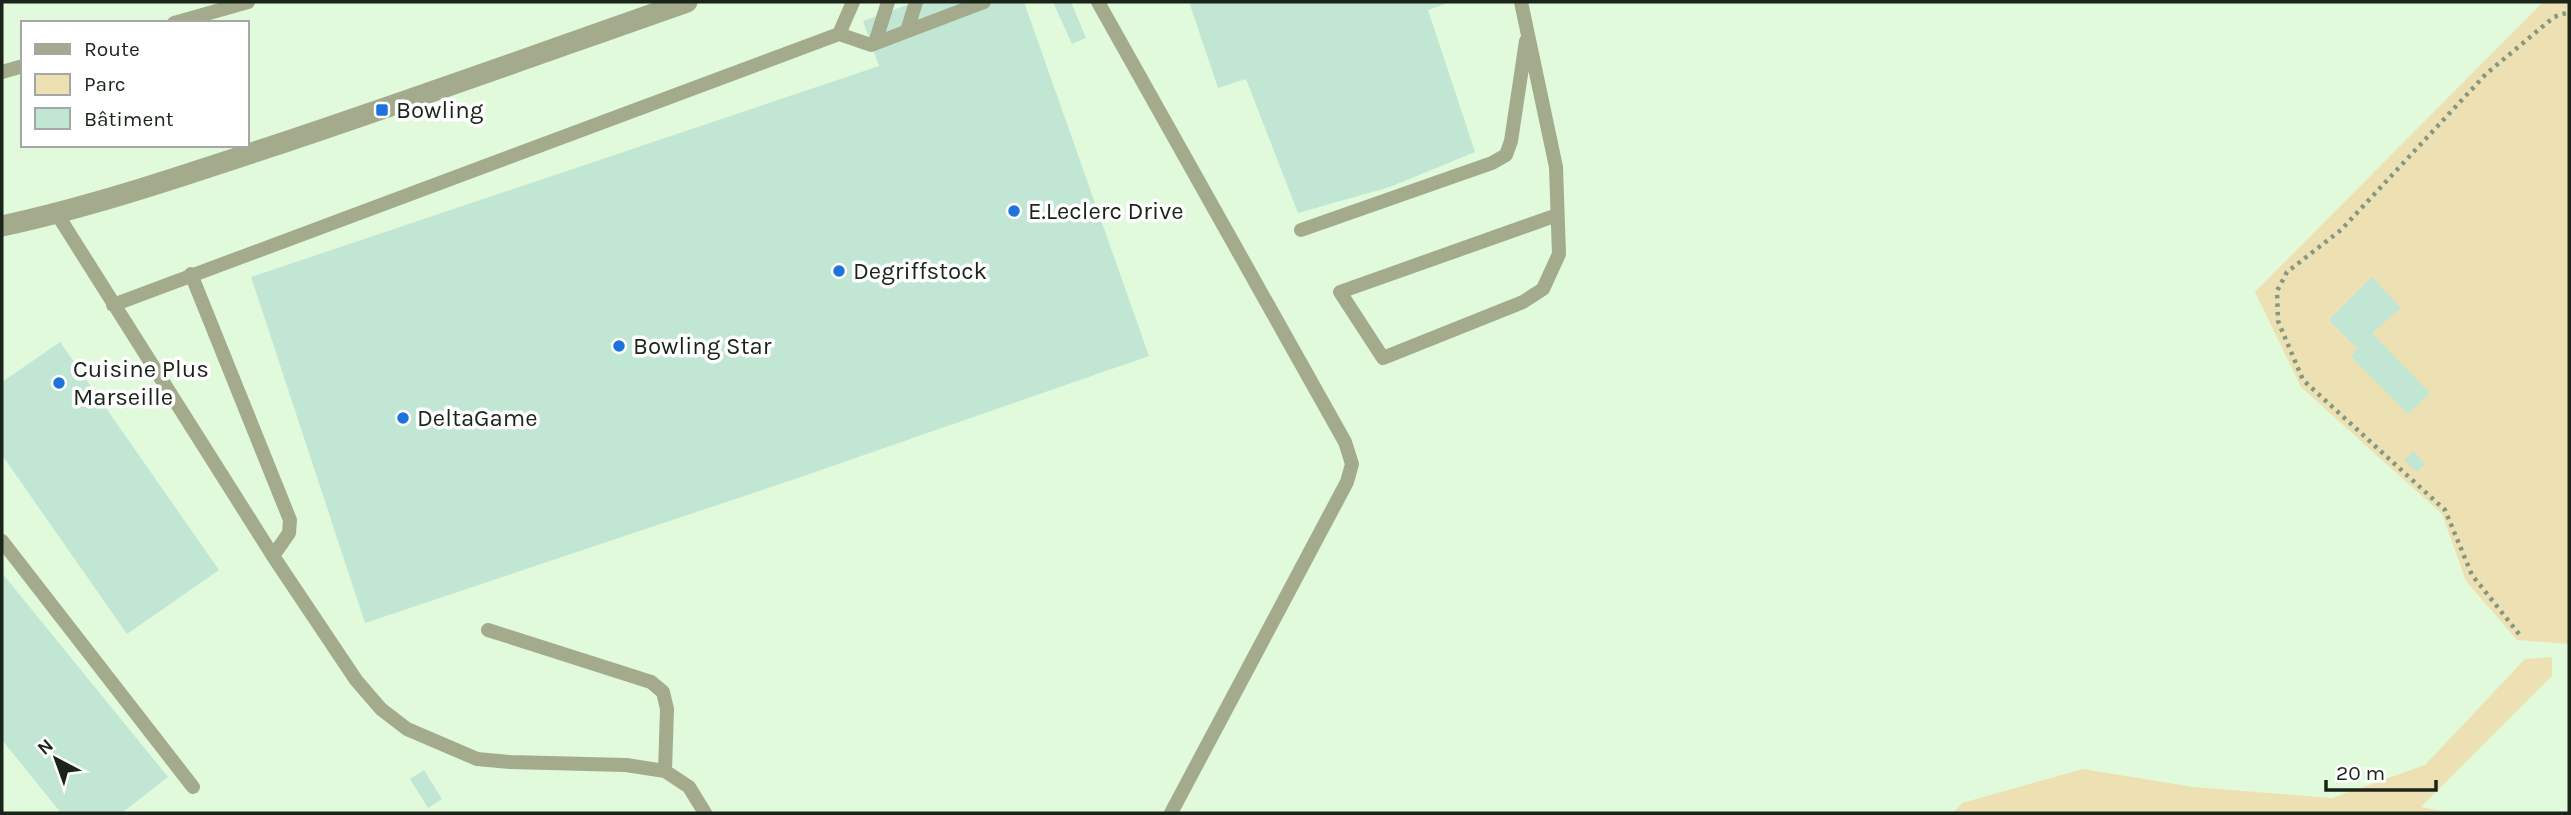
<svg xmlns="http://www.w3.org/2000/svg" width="2571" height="815" viewBox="0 0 2571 815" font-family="Karla,sans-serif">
	<rect width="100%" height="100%" fill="#e1fadc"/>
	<path fill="#ede1b4" d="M2543,2H2569V644L2517,640L2466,581L2442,514L2301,387L2255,292Z
		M2552,657V676L2421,807L2453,813H1953L1962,803L2083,769L2193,787L2332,798L2425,765L2525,659Z"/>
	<path fill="#c1e7d4" d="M915,2H1024L1149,356L795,479L365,623L251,277L879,66L863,21Z
		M1053,2H1071L1086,38L1072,44Z
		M1189,2H1451L1428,10L1475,152L1390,187L1298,213L1246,79L1218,88Z
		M2372,277L2401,308L2372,333L2430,393L2408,414L2351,357L2357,348L2329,320Z
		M60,342L219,570L127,634L2,455V382Z
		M2413,451L2425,464L2417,472L2404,461Z
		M2,573L168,777L122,813H61L2,740Z
		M424,770L442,799L428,808L410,779Z"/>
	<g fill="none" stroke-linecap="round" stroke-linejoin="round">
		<path stroke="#859781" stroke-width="4.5" stroke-dasharray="3.5 5" stroke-linecap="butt" d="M2519,634L2472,575L2445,510L2303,380L2278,321L2277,291L2287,272L2341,230L2486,74L2554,17L2569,12"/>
		<path stroke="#a4ab8c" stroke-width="14" d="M1098,2L1345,442L1352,464L1347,482L1171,813
			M1521,2L1556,167L1559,254L1543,289L1523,302L1383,358L1340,292L1557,215
			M174,23L248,2
			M907,31L916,2
			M839,34L871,45L984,2
			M875,43L888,2
			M2,72L23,66
			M57,214L273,556L356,680L381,709L407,729L477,759L510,762L626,765L665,771L689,787L705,813
			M1301,230L1492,163L1506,155L1511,141L1526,41
			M191,274L290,520L289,533L273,556
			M113,305L839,34L853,2
			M2,541L193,787
			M488,630L651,682L663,692L667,709L665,771"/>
		<path stroke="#a4ab8c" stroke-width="21" d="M2,226C95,206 185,175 276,145C414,99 550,50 687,2"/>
	</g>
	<g fill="#1e72dc" stroke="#fff" stroke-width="2.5">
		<rect x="375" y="103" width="14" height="14" rx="3.5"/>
		<circle cx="1014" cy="211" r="7"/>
		<circle cx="839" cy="271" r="7"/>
		<circle cx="619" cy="346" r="7"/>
		<circle cx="59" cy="383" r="7"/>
		<circle cx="403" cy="418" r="7"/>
	</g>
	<g text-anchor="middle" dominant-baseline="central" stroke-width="7" stroke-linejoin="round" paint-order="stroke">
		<g font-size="24" fill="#1b2419" stroke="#fff" text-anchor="start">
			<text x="396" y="110">Bowling</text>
			<text x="1028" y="211">E.Leclerc Drive</text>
			<text x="853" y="271">Degriffstock</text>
			<text x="633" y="346">Bowling Star</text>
			<text x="73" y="369">Cuisine Plus<tspan x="73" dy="28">Marseille</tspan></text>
			<text x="417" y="418">DeltaGame</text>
		</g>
	</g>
	<rect width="2571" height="815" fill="none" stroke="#1b2419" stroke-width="7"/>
	<rect x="21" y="21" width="228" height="126" fill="#ffffff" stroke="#a4a7a3" stroke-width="2"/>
	<rect x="35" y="44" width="35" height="10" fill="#a4ab8c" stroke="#a4a7a3" stroke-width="2"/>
	<text x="84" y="56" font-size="21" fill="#1b2419">Route</text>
	<rect x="35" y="74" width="35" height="21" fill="#ede1b4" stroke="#a4a7a3" stroke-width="2"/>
	<text x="84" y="91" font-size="21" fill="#1b2419">Parc</text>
	<rect x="35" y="108" width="35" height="21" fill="#c1e7d4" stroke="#a4a7a3" stroke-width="2"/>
	<text x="84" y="126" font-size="21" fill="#1b2419">Bâtiment</text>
	<g transform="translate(56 759) rotate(319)" stroke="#ffffff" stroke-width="5" paint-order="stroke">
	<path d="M0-5L12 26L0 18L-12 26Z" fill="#1b2419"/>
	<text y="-10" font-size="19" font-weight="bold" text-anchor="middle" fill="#1b2419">N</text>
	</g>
	<path d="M2326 780v10h110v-10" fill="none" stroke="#1b2419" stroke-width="3.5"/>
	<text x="2336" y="780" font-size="21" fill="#1b2419" stroke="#ffffff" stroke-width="5" paint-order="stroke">20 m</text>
</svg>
